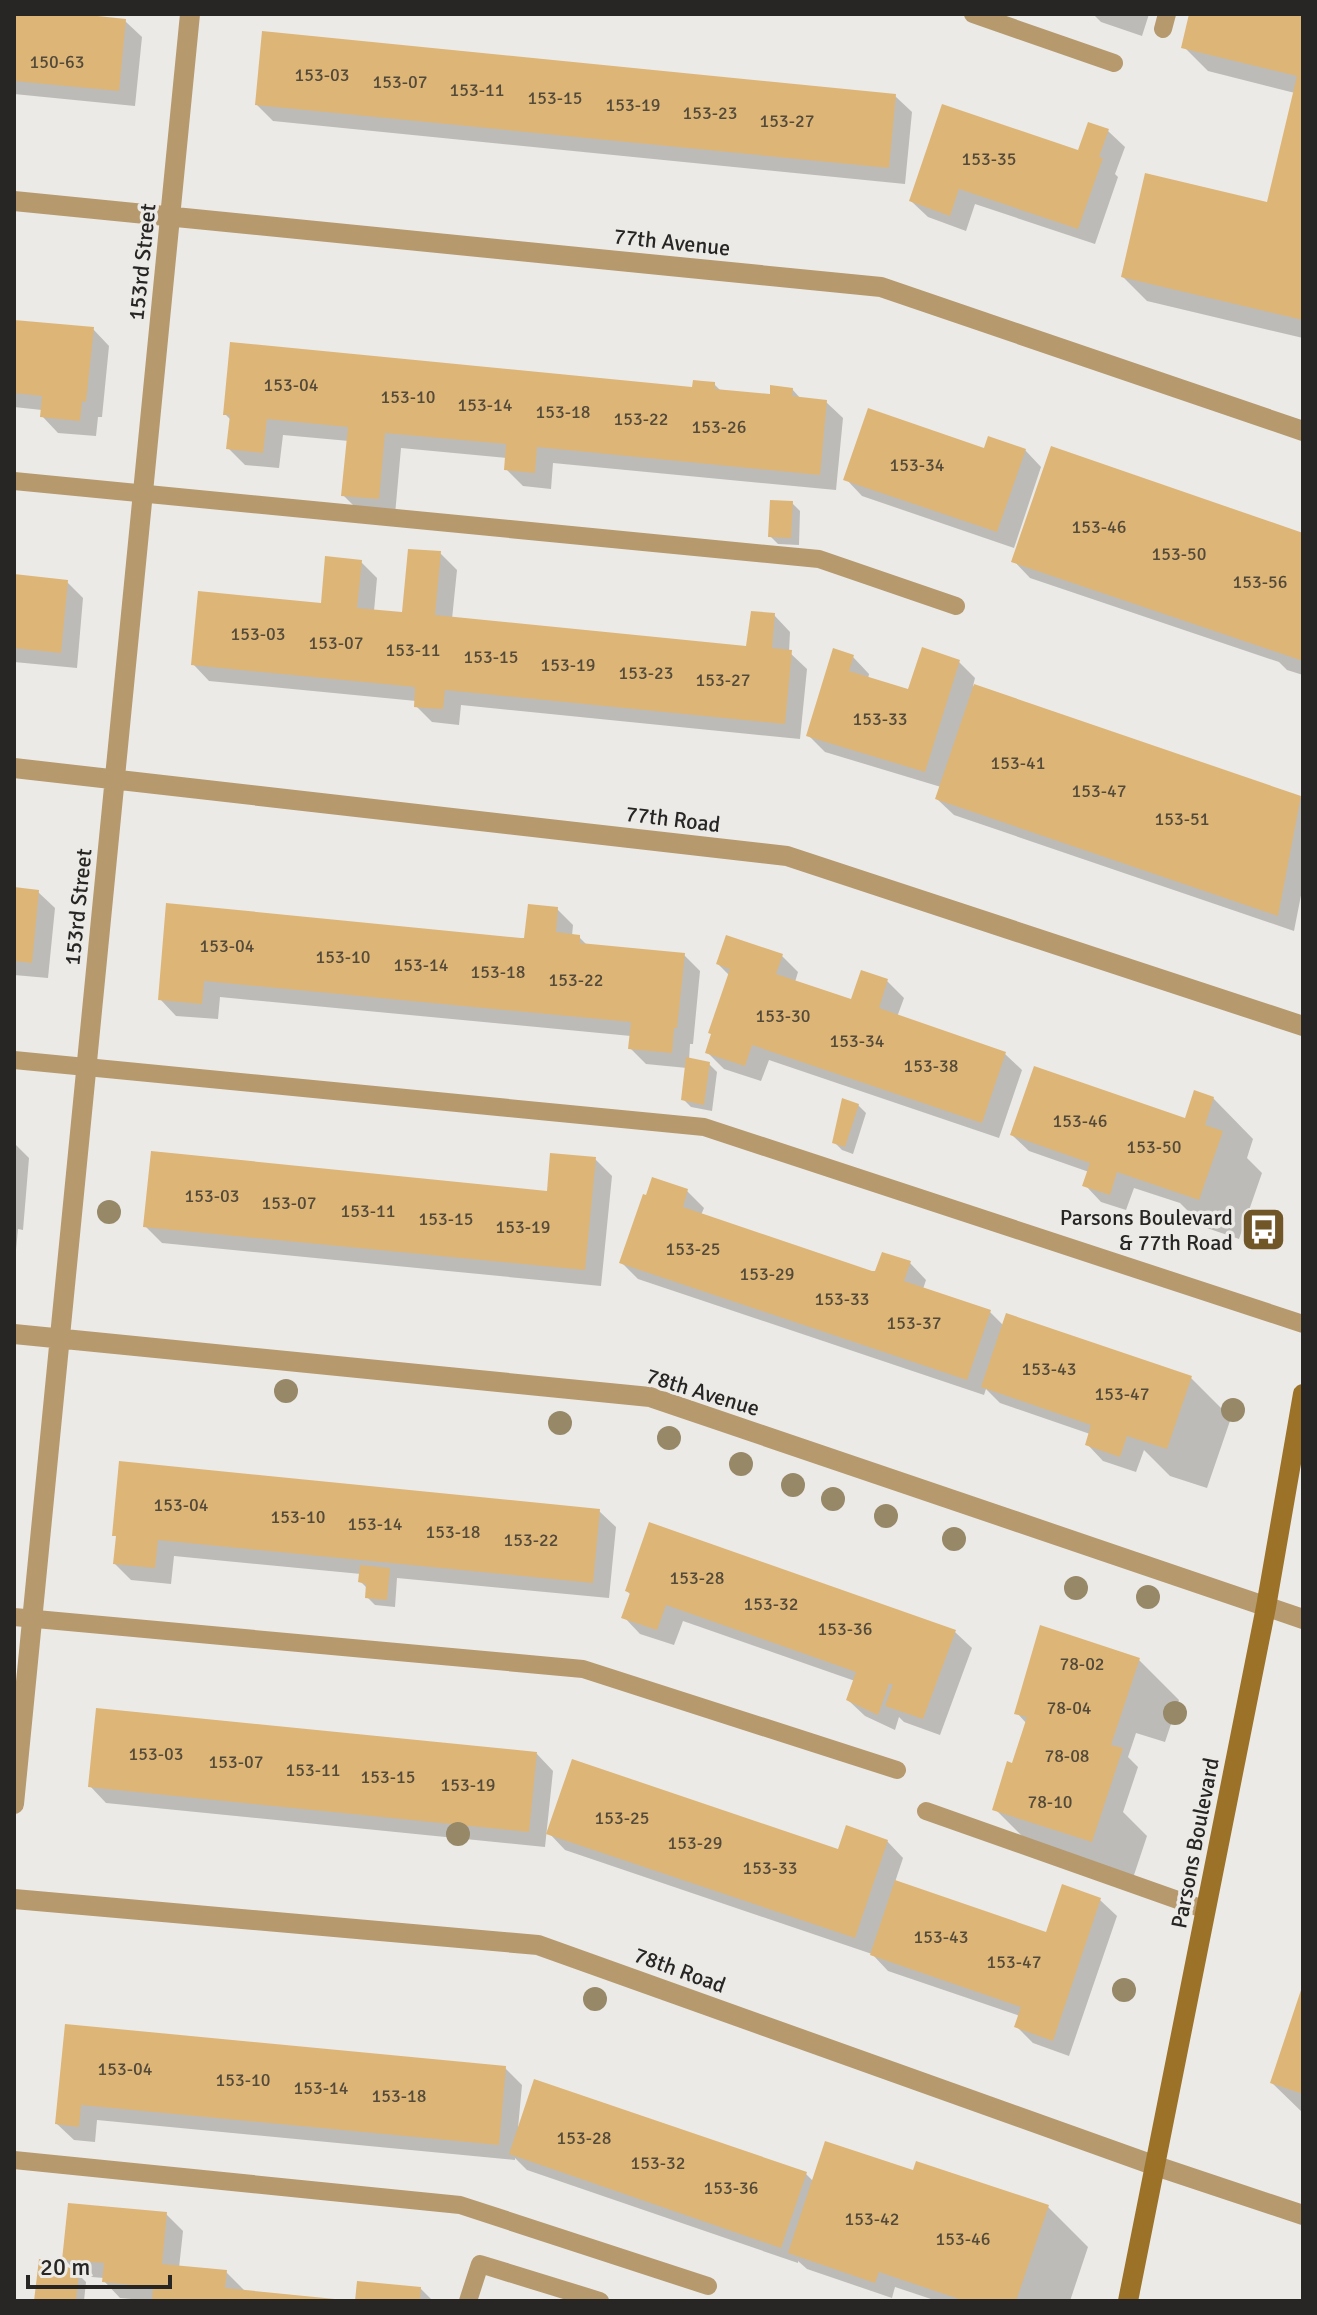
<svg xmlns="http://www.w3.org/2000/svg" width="1317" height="2315" viewBox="0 0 1317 2315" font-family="Signika,sans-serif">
	<rect width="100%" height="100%" fill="#eceae7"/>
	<path fill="#0003" d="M14,14H57L125,21L142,37L135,106L14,94Z
		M1093,14H1149L1142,36L1101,22Z
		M1191,14H1303V338L1147,301L1123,277L1269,205L1295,93L1208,71L1184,47Z
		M895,96L912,112L905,184L273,121L257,105Z
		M1108,131L1125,147L1115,174L1118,177L1095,244L975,204L966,231L928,217L911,201L1079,153Z
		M14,322L93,329L109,346L102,417H98L96,436L58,433L42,416V410L14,407Z
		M714,384L721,391L771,397L792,389L801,399L826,402L843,418L836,490L553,463L551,489L523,486L506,469L507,458L401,448L395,515L360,512L343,495L349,441L283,435L279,468L245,465L228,448L231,420L225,414L694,389Z
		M1025,450L1041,467L1014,548L862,496L846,479Z
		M792,503L800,511L799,545L778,544L770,536Z
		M1303,535V675L1287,670L1279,662L1030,578L1014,561Z
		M440,553L457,570L452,619L748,648L774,615L790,632L789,652L807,669L800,739L461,705L459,725L432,722L416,706V701L209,681L193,664L322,606L361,562L377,578L374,611L404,614Z
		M14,577L67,582L83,598L77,668L14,662Z
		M853,657L869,674L868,679L910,692L959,662L975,678L973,686L1300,797L1303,800V885L1294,931L954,815L937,799L941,787L825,752L808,735Z
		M14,889L38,892L55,908L48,978L14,975Z
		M168,905L526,940L557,909L573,925L572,936L579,937L588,946L684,955L700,971L693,1044H690L689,1060L709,1064L717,1072L712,1111L691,1107L683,1099L687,1068L646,1064L630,1048L631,1036L220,997L218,1019L176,1016L160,999Z
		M782,956L798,972L795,982L852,1002L887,981L904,998L897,1017L1005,1054L1022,1070L999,1138L769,1060L761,1081L724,1069L707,1052L730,976L718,964Z
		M1213,1098L1253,1139L1247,1158L1262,1173L1239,1239L1204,1227L1180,1203L1134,1188L1126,1210L1101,1202L1085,1185L1089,1172L1029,1151L1012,1135L1186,1121Z
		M858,1105L866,1113L853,1154L842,1150L834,1142Z
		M14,1143L29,1158L23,1230L18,1229L16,1250H14Z
		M595,1159L612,1176L601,1286L162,1243L145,1226L548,1193Z
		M687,1191L704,1208L701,1215L871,1272L910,1263L926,1280L923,1289L990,1312L1004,1326L1191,1378L1231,1418L1207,1488L1170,1476L1144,1450L1136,1472L1103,1461L1087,1444L1090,1434L1000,1403L986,1389L984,1395L638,1279L622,1263Z
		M599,1511L616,1527L609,1598L397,1578L395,1607L375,1605L367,1597L368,1589L361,1582V1574L174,1556L171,1584L131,1580L115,1564L117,1538L115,1535Z
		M627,1591L955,1632L972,1648L940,1735L904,1722L899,1717L895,1730L865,1716L848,1700L855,1681L683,1621L674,1645L640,1634L624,1617L631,1595Z
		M1139,1660L1179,1700L1165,1742L1136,1733L1128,1757L1138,1767L1123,1812L1147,1836L1132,1881L1035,1849L995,1809L1019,1767L1027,1724L1017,1713Z
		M537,1754L553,1771L545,1847L106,1803L90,1786Z
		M549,1833L839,1851L887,1841L903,1858L895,1882L1047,1934L1100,1900L1117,1916L1069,2056L1033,2043L1016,2026L1020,2016L888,1971L872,1954L565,1850Z
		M1303,1992V2113L1272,2083Z
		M67,2026L505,2068L522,2085L518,2128L806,2174L814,2182L914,2173L1048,2207L1088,2247L1070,2301H937L895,2287L892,2298L807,2269L798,2261V2263L527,2170L515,2158V2160L97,2120L95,2142L74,2140L57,2124Z
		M166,2214L183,2231L179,2268L226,2272L246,2292L336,2301H154L120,2298L104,2281V2278L80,2276L86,2282L84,2301H36L49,2261L79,2274L64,2259Z
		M421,2289L433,2301H357Z"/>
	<path fill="#ddb677" d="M14,14H79L126,19L119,91L14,81Z
		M1189,14H1303V320L1121,277L1145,173L1267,202L1297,76L1181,48Z
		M262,31L896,94L889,168L255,105Z
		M942,104L1078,150L1088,122L1109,129L1099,157L1103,158L1078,229L959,189L950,216L909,201Z
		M14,320L94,327L86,402L82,401L80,421L40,417L42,396L14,393Z
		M230,342L692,387L693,380L703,381L715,382V389L770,394V385L793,388L792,396L827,400L820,475L537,447L535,473L504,470L506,444L385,433L379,499L341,496L348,427L267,419L263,453L226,449L230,415H223Z
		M868,408L984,448L988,436L1026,449L997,532L843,480Z
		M1051,446L1303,533V661L1011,562Z
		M770,500L793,501L791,538L768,537Z
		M408,549L441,551L435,615L746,646L751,611L775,613L772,648L792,650L785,724L445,690L443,709L425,708L414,707L415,687L191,665L198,591L321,603L325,556L362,560L357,608L402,612Z
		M14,574L68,580L61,653L14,648Z
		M922,647L960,660L925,772L806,736L833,648L854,655L849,671L908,689Z
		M974,684L1301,796L1278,916L935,799Z
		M14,887L39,890L32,963L14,961Z
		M166,903L521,938H524L528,904L558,907L556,932L580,935V943L685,953L677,1028H674L672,1053L628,1049L631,1022L204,981L202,1004L158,1000Z
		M726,935L783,954L776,974L851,999L861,970L888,979L879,1008L1006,1052L982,1123L752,1045L745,1066L705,1053L711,1034L708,1033L730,969L716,964Z
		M686,1057L710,1062L704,1105L681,1100Z
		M1034,1066L1185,1118L1194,1090L1214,1097L1205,1125L1223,1131L1199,1200L1117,1172L1110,1195L1082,1186L1090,1163L1010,1135Z
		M842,1098L859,1104L845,1147L832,1143Z
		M151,1151L547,1191L550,1153L596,1157L585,1270L143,1227Z
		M652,1177L688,1189L683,1207L872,1271H875L882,1252L911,1261L904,1281L991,1310L967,1380L619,1263L643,1194L646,1195Z
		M1006,1313L1192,1376L1167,1449L1127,1436L1120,1457L1085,1445L1091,1425L981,1387Z
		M119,1461L600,1509L593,1583L158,1540L155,1568L113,1564L116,1536H112Z
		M649,1522L956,1630L923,1719L885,1706L893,1684H889L878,1715L846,1700L856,1672L666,1605L657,1630L621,1618L630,1593L625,1591Z
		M360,1565L390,1568L387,1600L365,1598L366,1584L358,1582Z
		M1040,1625L1140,1658L1111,1745L1123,1748L1092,1842L992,1810L1007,1761L1012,1763L1027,1717L1014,1714Z
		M96,1708L537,1752L529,1832L88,1787Z
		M572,1759L838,1849L846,1825L888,1840L855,1938L546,1834Z
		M895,1880L1046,1932L1062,1884L1101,1898L1053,2041L1014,2027L1021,2007L870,1955Z
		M1302,1987H1303V2094L1270,2083Z
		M65,2024L506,2066L499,2145L81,2105L79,2127L55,2124Z
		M534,2079L807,2172L781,2248L509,2154Z
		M825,2141L913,2170L916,2161L1049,2205L1016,2301H965L879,2272L875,2283L788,2253Z
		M68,2203L167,2212L162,2264L227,2270L225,2288L335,2299V2301H152L153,2287L102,2282L104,2263L62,2260Z
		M39,2259H49L79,2272L76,2301H34Z
		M357,2281L421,2287L420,2301H355Z"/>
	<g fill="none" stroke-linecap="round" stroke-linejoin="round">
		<path stroke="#b69a6e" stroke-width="18" d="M973,14L1114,63
			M1163,29L1167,14
			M14,481L819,559L956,606
			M14,1060L704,1127L1303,1324
			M14,1617L583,1669L897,1770
			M926,1811L1206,1910
			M14,2160L460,2205L708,2286
			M468,2301L480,2264L600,2301"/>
		<path stroke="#b69a6e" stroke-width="20" d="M14,201L881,287L1303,431
			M14,768L787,856L1303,1026
			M14,1334L650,1397L1303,1619
			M14,1804L190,14
			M14,1899L538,1945L1156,2166L1303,2215"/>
		<path stroke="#9b7227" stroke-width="20" d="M1128,2301L1266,1607L1303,1394"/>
	</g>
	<g fill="#978868">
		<circle cx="109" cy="1212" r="12"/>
		<circle cx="286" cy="1391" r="12"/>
		<circle cx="1233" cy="1410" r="12"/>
		<circle cx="560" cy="1423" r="12"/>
		<circle cx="669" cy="1438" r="12"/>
		<circle cx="741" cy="1464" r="12"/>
		<circle cx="793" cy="1485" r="12"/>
		<circle cx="833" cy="1499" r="12"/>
		<circle cx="886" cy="1516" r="12"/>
		<circle cx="954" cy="1539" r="12"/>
		<circle cx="1076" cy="1588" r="12"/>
		<circle cx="1148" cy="1597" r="12"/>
		<circle cx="1175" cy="1713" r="12"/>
		<circle cx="458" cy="1834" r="12"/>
		<circle cx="1124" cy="1990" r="12"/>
		<circle cx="595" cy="1999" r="12"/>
	</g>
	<defs>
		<symbol id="bus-square" viewBox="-11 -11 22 22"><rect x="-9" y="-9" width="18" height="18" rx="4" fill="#715628" stroke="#eceae7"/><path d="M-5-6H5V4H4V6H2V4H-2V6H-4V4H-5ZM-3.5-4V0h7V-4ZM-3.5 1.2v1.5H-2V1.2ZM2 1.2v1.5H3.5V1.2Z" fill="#fff"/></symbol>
	</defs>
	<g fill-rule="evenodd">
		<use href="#bus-square" x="1238" y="1204" width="51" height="51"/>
	</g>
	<g text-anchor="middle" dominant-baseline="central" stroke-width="7" stroke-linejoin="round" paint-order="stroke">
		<g font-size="18" fill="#544a3a">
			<text x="57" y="62">150-63</text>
			<text x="322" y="75">153-03</text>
			<text x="400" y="82">153-07</text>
			<text x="477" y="90">153-11</text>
			<text x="555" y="98">153-15</text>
			<text x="633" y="105">153-19</text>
			<text x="710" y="113">153-23</text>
			<text x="787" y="121">153-27</text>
			<text x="989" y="159">153-35</text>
			<text x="291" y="385">153-04</text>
			<text x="408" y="397">153-10</text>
			<text x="485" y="405">153-14</text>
			<text x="563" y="412">153-18</text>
			<text x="641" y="419">153-22</text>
			<text x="719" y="427">153-26</text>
			<text x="917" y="465">153-34</text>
			<text x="1099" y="527">153-46</text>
			<text x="1179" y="554">153-50</text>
			<text x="1260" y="582">153-56</text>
			<text x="258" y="634">153-03</text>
			<text x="336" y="643">153-07</text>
			<text x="413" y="650">153-11</text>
			<text x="491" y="657">153-15</text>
			<text x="568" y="665">153-19</text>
			<text x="646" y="673">153-23</text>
			<text x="723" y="680">153-27</text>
			<text x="880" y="719">153-33</text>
			<text x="1018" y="763">153-41</text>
			<text x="1099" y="791">153-47</text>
			<text x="1182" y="819">153-51</text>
			<text x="227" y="946">153-04</text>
			<text x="343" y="957">153-10</text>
			<text x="421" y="965">153-14</text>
			<text x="498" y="972">153-18</text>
			<text x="576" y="980">153-22</text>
			<text x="783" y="1016">153-30</text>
			<text x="857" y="1041">153-34</text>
			<text x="931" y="1066">153-38</text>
			<text x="1080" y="1121">153-46</text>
			<text x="1154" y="1147">153-50</text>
			<text x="212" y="1196">153-03</text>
			<text x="289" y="1203">153-07</text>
			<text x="368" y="1211">153-11</text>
			<text x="446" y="1219">153-15</text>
			<text x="523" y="1227">153-19</text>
			<text x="693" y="1249">153-25</text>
			<text x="767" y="1274">153-29</text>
			<text x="842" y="1299">153-33</text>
			<text x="914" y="1323">153-37</text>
			<text x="1049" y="1369">153-43</text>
			<text x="1122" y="1394">153-47</text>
			<text x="181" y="1505">153-04</text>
			<text x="298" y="1517">153-10</text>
			<text x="375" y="1524">153-14</text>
			<text x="453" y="1532">153-18</text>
			<text x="531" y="1540">153-22</text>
			<text x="697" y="1578">153-28</text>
			<text x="771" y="1604">153-32</text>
			<text x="845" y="1629">153-36</text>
			<text x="1082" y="1664">78-02</text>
			<text x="1069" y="1708">78-04</text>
			<text x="156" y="1754">153-03</text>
			<text x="1067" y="1756">78-08</text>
			<text x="236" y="1762">153-07</text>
			<text x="313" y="1770">153-11</text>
			<text x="388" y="1777">153-15</text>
			<text x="468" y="1785">153-19</text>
			<text x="1050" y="1802">78-10</text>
			<text x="622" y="1818">153-25</text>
			<text x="695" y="1843">153-29</text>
			<text x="770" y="1868">153-33</text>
			<text x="941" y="1937">153-43</text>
			<text x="1014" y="1962">153-47</text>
			<text x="125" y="2069">153-04</text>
			<text x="243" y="2080">153-10</text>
			<text x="321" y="2088">153-14</text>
			<text x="399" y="2096">153-18</text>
			<text x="584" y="2138">153-28</text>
			<text x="658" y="2163">153-32</text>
			<text x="731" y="2188">153-36</text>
			<text x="872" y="2219">153-42</text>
			<text x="963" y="2239">153-46</text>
		</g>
		<g font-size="22" fill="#272625" stroke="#eceae7">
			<text transform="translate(672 242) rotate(6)">77th Avenue</text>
			<text transform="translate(142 262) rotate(-84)">153rd Street</text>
			<text transform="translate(673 819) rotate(7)">77th Road</text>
			<text transform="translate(78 907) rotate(-84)">153rd Street</text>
			<text transform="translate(703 1392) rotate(17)">78th Avenue</text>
			<text transform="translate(1195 1843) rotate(-79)">Parsons Boulevard</text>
			<text transform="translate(680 1970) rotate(20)">78th Road</text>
		</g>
		<g font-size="22" fill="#272625" stroke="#eceae7" text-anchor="end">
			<text x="1233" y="1217">Parsons Boulevard<tspan x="1233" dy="25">&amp; 77th Road</tspan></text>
		</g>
	</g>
	<rect width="1317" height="2315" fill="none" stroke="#272625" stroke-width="32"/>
	<path d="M28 2275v12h142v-12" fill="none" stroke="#272625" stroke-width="4"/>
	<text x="40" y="2275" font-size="24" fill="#272625" stroke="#eceae7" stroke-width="6" paint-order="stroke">20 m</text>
</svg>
